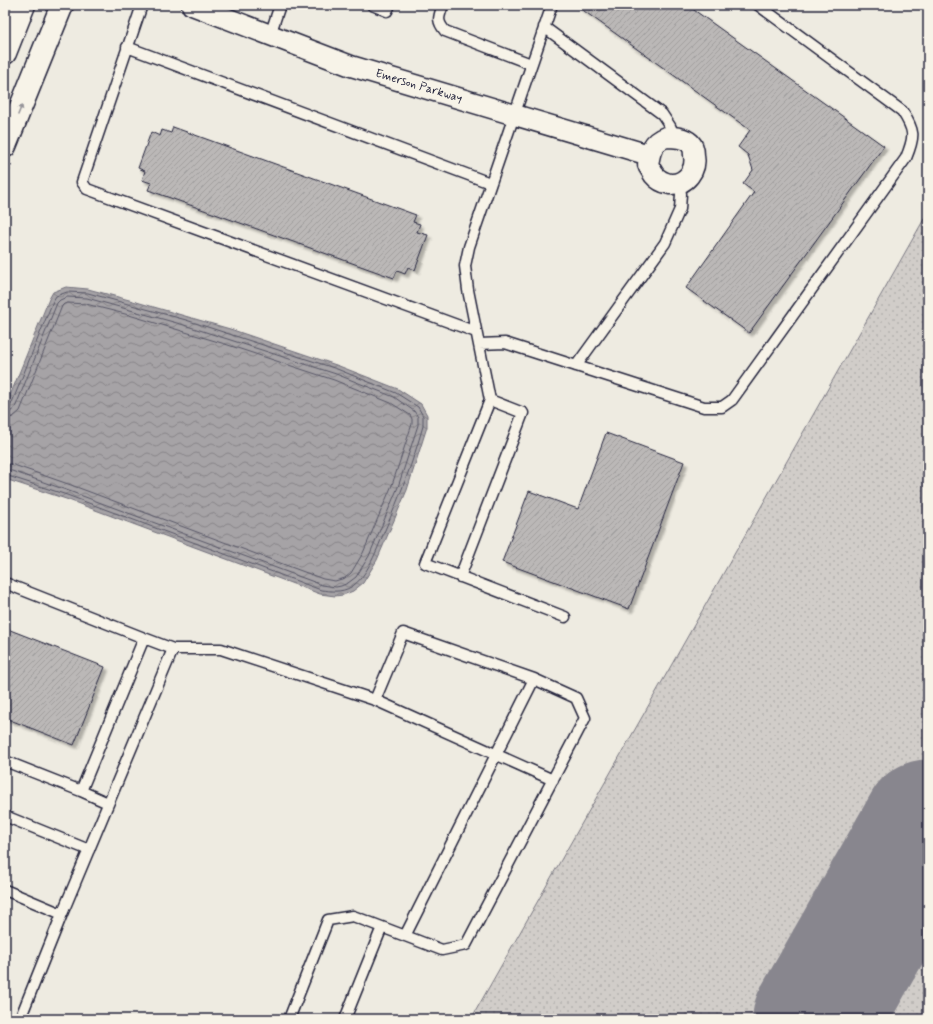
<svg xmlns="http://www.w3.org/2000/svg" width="933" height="1024" viewBox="0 0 933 1024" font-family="Mynerve,sans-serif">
	<defs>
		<pattern id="grass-dots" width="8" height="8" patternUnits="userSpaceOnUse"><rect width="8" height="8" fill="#d1cdc9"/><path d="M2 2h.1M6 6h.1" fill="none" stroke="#b3b0ae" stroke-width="1.8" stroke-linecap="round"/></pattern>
		<pattern id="water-waves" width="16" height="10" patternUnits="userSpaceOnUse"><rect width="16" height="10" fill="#a6a3a6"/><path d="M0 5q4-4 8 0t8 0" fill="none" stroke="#878488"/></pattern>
		<pattern id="building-hatch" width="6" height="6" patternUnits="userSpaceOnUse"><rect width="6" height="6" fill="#bbb8b7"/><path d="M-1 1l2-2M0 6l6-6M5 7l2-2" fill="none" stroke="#a09e9e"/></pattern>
		<filter id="shadow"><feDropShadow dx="3.5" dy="3.5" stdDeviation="1" flood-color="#0004"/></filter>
	</defs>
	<rect width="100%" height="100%" fill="#eeebe1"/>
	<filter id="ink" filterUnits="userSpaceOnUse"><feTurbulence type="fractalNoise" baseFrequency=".025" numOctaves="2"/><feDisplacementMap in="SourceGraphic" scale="8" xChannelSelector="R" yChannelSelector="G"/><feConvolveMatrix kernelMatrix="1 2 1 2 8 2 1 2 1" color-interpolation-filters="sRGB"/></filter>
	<g filter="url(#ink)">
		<path fill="url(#grass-dots)" stroke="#7a7882" d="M928,212V765L783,1019H471Z
			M928,895V1019H858Z"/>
		<path fill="url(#water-waves)" stroke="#716f7b" d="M66,287L88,289L133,301L230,329L339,366L398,389L421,404L427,415V427L407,490L377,560L363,583L353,591L343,595L335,596L320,594L66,499L8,480L5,478V408L49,299L53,292Z"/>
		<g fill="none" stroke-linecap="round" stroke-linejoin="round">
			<path stroke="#575666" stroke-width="1" d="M5,408H8L11,405L53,301L56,296L67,292L88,293L186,320L337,369L396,393L418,407L423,416V426C413,462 400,496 385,530C378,547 367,578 351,587C341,593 331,591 321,590L67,495L5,475
				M5,413L10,412L15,408L57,303L60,300L67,297L87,298L184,325L336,374L394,397L414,411L418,417V425L398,487L369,556L356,577L348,583L341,586L336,587L322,585L69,491L9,470H5
				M5,419L13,417L20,411L62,306L64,304L68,303L86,304L129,315L225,344L334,380L391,403L410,415L412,419V424L392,485L363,553L351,573L345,578L335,581L323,579L71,485L11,464H5"/>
			<path stroke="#88868e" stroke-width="129" d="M817,1019L928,824"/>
		</g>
		<path fill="url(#building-hatch)" stroke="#22223b" filter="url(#shadow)" d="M578,5H687L884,146L749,333L686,288L754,192L743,184L753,170L748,155L738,147L750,130L577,6Z
			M173,127L416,215L413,222L420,224L417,232L428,235L415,270L408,267L405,274L397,271L394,278L148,190L151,183L142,180L145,171L138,168L151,132L160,136L162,130L171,133Z
			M606,433L684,462L629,609L502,562L529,491L578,509Z
			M5,628L105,667L74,745L5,718Z"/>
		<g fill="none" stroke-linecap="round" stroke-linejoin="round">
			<defs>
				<path id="service" d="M142,5L82,182L87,189L476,332
					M372,5L387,11L390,5
					M443,5C439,17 436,20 445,31L531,64
					M552,5L469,247L465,266L468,290L490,400L425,563L565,617
					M544,27L662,114L670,126L675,137
					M270,35L280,5
					M127,47L490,183
					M479,344L505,343L704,407H722L732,400L906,158C915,136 915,131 902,111L758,5
					M576,366L665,243L680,209L681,194L679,183
					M460,577L523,413L490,400
					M5,583L144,638
					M173,649H221L375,700L403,633L534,679L576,698L585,718L466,945L442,950L353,916L328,920L289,1019
					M375,700L553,780
					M5,761L81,791
					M5,816L89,850
					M5,890L62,914L173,649L144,638L81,791L108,803
					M405,936L534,679
					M20,1019L62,914
					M345,1019L382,927"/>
				<g id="minor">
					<path id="s1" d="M192,5L351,66L649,155"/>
					<path d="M666,137C674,137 684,137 690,143C693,146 694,150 694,155C697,170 686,185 670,184C665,183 658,180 654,175C652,172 650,168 648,165C650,151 652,142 666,137Z"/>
				</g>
				<path id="secondary" d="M5,53L24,5
					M5,146L62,5"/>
			</defs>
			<use href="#service" stroke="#22223b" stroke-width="13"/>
			<use href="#minor" stroke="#22223b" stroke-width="23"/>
			<use href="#secondary" stroke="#22223b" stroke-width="25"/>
			<path stroke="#22223b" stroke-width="2.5" stroke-dasharray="4 3" stroke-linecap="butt" d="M5,179L11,165"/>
			<use href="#service" stroke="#f7f3e8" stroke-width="10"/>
			<use href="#minor" stroke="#f7f3e8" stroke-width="20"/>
			<use href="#secondary" stroke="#f7f3e8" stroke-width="22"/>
		</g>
		<defs><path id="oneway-solid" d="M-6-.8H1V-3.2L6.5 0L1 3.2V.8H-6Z"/></defs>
		<use fill="#97959a" href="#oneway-solid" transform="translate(20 110) rotate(-68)"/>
	</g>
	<g text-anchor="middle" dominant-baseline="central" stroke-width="3.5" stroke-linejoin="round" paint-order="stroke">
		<g font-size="12" fill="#22223b" stroke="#f7f3e8">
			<text stroke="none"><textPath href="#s1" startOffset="241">Emerson Parkway</textPath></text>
		</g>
	</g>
	<rect width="933" height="1024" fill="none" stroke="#f7f3e8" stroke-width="20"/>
	<rect x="10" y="10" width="913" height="1004" fill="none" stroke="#22223b" stroke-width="1.5" filter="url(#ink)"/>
</svg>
